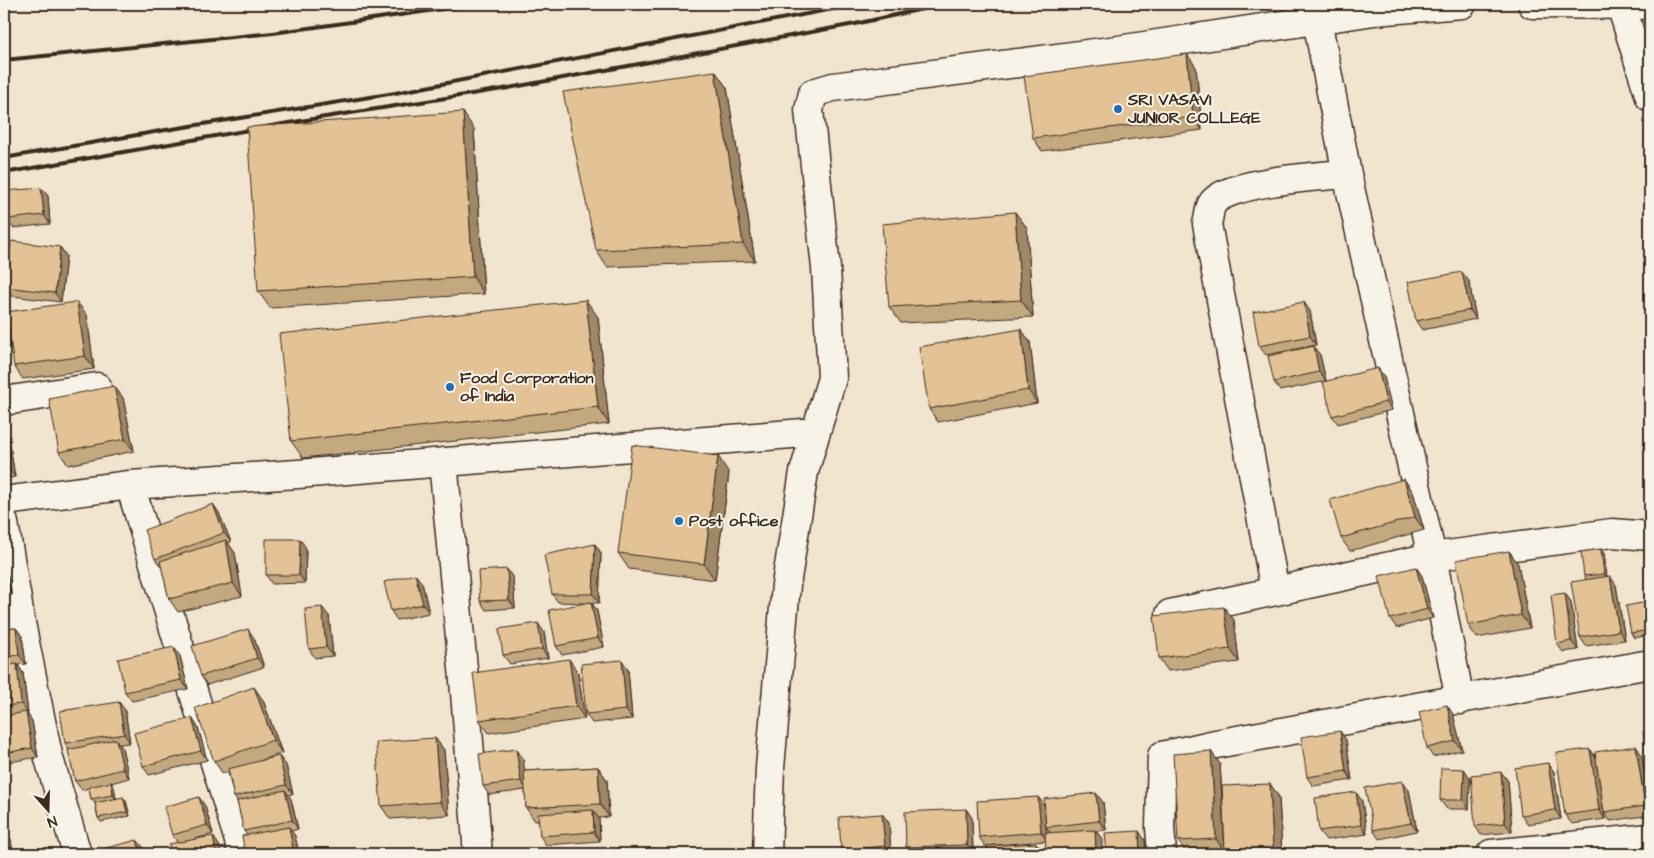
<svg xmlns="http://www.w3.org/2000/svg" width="1654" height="858" viewBox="0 0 1654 858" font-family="'Architects Daughter',sans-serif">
	<rect width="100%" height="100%" fill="#f1e5cf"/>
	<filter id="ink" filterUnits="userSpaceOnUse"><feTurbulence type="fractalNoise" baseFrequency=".02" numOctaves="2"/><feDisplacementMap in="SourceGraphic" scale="10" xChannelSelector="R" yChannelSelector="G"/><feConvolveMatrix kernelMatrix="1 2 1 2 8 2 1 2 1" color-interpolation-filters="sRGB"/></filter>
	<g filter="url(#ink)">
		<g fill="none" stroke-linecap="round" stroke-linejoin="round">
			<defs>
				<path id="minor" d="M1532,4L1638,5L1650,4
					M1621,5L1650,97
					M1317,20L1347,174L1432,557L1460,700
					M4,401L97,387
					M443,462L463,668L478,854
					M130,485L243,854
					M4,501L130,485L298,474L816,432
					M4,523L21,623L48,755L77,854
					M1275,591L1207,224C1209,218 1209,209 1212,204C1225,182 1320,176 1347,174
					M1170,614L1432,557L1612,533L1650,536
					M767,854L770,768L786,585L804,472L832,378L826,268L809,110L813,93L833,87L1118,50L1374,11L1462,4
					M1162,854L1160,827L1162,756L1216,744L1650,664
					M1491,854L1650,838"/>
			</defs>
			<use href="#minor" stroke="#3b2a1e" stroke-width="31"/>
			<use href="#minor" stroke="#f7f3e8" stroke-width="28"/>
			<path stroke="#3b2a1e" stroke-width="4" d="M4,60L273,33L478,4
				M4,158L166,130L395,93L859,4
				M4,173L300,121L503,89L855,24L945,4"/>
		</g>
		<path fill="#c3a880" stroke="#3b2a1e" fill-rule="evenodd" d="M1196,67L1202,130L1042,151L1033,138Z
			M715,71L727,88L755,261L607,267L596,250Z
			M474,129L484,294L270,308L258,291Z
			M41,188L48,196L50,224L13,228L7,219Z
			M1015,212L1027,228L1033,317L901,323L889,307Z
			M60,247L66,256L61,302L12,296L6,287Z
			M1469,281L1476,319L1422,330L1416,321Z
			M1310,311L1316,345L1266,355L1259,346Z
			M87,315L94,369L23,379L14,366Z
			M598,317L609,424L303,458L291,441Z
			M1021,329L1030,342L1037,403L938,422L929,409Z
			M1320,355L1326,381L1280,391L1274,382Z
			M1378,368L1384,377L1392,410L1338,424L1332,416Z
			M114,386L123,398L134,451L68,465L59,452Z
			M4,413L5,414L15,477L4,479Z
			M729,473L715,580L629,569L618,553Z
			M1404,479L1413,492L1424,530L1350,551L1341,538Z
			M213,504L219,513L231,542L228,543L235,553L242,596L178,612L169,599L162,568L155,559Z
			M595,544L601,553L599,603H592L597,611L604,647L562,655L556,646L584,603L558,602L552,594Z
			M306,548L305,583L272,584L266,575Z
			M1601,549L1604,554L1607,577L1616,585L1625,640L1586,646L1580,637L1586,580L1584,576Z
			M1509,551L1518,564L1530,628L1477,638L1468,625Z
			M4,560L12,595L4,597Z
			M1416,567L1422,576L1433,618L1397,628L1390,619Z
			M513,578L515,608L486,610L480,601Z
			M422,583L429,613L397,620L391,611Z
			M1565,593L1571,602L1578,650L1563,652L1557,644Z
			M1647,602L1650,607V635L1634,638L1631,633Z
			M1224,607L1234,620L1239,662L1168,671L1159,658Z
			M329,616L333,656L315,658L309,649Z
			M16,628L22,636L26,664L18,665L23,673L28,713H27L32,721L38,757L4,763V629Z
			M544,632L548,658L510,664L503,655Z
			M254,638L264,667L207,685L201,676Z
			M180,656L188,689L132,701L125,692Z
			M628,669L632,719L592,723L586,714Z
			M578,672L585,719L489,733L479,720Z
			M263,700L282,753L260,761L286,765L293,794L288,795L291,799L298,829L291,831L295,836L299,854H245L247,835L244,831L237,801L234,797L228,772L223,774L214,761Z
			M125,710L130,743L120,744L122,748L129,778L111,783L114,787L116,798L126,801L130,816L101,822L98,818L95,803L91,799L89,788L82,790L75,781L69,750L65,743Z
			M1453,714L1462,750L1433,757L1427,748Z
			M192,718L198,727L207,760L149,775L143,766Z
			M1340,731L1346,740L1352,780L1313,786L1307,777Z
			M435,738L444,750L449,815L390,819L381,806Z
			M516,749L523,758L524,771L598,767L607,780L609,817L598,818L599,819L600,841L546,845L540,836L539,820L535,821L526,808L525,790L489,795L483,786Z
			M1590,749L1596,757L1642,755L1650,810V815L1610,821L1604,812L1605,819L1572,824L1565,815Z
			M1548,763L1554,772L1561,819L1527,824L1521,815Z
			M1220,764L1224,825L1270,784L1279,797L1282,854H1227L1225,852L1187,854L1178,841Z
			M1464,769L1470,778L1469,809H1447L1440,800Z
			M1501,772L1508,781L1512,832L1481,835L1475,826Z
			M1409,790L1417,831L1379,839L1373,830Z
			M1038,797L1044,805L1103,802L1106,830L1096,831L1102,839L1045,841L985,846L979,837ZM1046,821V827L1050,832L1047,833Z
			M1362,801L1367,834L1326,840L1319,831Z
			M205,806L213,834L195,839L219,845L221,854H171L177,842L172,835Z
			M966,809L972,818L973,854H906L910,853L906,847Z
			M882,814L889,823L891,854H844L841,850Z"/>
		<path fill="#9f8868" stroke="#3b2a1e" d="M1187,54L1196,67L1202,130L1193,117Z
			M715,71L727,88L755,261L743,244Z
			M463,112L474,129L484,294L473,277Z
			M41,188L48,196L50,224L44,215Z
			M1015,212L1027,228L1033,317L1021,300Z
			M60,247L66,256L61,302L55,293Z
			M1462,272L1469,281L1476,319L1470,310Z
			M586,300L598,317L609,424L598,407Z
			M77,302L87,315L94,369L85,356Z
			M1304,302L1310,311L1316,345L1310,336Z
			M1021,329L1030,342L1037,403L1028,390Z
			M1314,346L1320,355L1326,381L1319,372Z
			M1378,368L1384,377L1392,410L1386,402Z
			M114,386L123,398L134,451L125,439Z
			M4,413L5,414L15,477L6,465L4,453Z
			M718,456L729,473L715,580L704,564Z
			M1404,479L1413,492L1424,530L1415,517Z
			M213,504L219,513L231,542L224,533Z
			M300,539L306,548L305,583L299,575Z
			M226,540L235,553L242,596L233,583Z
			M595,544L601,553L599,603L593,594Z
			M1601,549L1604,554L1607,578L1604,574Z
			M1509,551L1518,564L1530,628L1521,615Z
			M4,560L12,595L4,583Z
			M1416,567L1422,576L1433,618L1427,609Z
			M507,569L513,578L515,608L509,600Z
			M415,574L422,583L429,613L423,604Z
			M1610,576L1616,585L1625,640L1619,631Z
			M1565,593L1571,602L1578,650L1571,641Z
			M591,602L597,611L604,647L598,638Z
			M1647,602L1650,607V624Z
			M322,607L329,616L333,656L326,647Z
			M1224,607L1234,620L1239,662L1230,649Z
			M538,623L544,632L548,658L542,649Z
			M16,628L22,636L26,664L19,655Z
			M248,629L254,638L264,667L257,658Z
			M174,647L180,656L188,689L181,680Z
			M569,659L578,672L585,719L576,706Z
			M622,660L628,669L632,719L626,710Z
			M17,664L23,673L28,713L21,704Z
			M254,687L263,700L282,753L273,740Z
			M119,702L125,710L130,743L124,734Z
			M1447,705L1453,714L1462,750L1455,741Z
			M26,712L32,721L38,757L32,748Z
			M192,718L198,727L207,760L201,751Z
			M1340,731L1346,740L1352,780L1346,771Z
			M435,738L444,750L449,815L440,802Z
			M116,739L122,748L129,778L123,769Z
			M1636,746L1642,755L1650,813L1645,806Z
			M516,749L523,758L527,790L521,781Z
			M1590,749L1596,758L1605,819L1599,810Z
			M1211,751L1220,764L1225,852L1216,839Z
			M279,756L286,765L293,794L286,785Z
			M1548,763L1554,772L1561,819L1555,810Z
			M598,767L607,780L609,817L600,804Z
			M1464,769L1470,778L1469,809L1463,800Z
			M1501,772L1508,781L1512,832L1505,823Z
			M1402,781L1409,790L1417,831L1411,823Z
			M111,782L114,787L116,799L113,795Z
			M1270,784L1279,797L1282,854H1277L1273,849Z
			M285,790L291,799L298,829L292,820Z
			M1356,792L1362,801L1367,834L1361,825Z
			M1096,793L1103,802L1106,830L1099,821Z
			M123,797L126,801L130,816L127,812Z
			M199,797L205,806L213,834L207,825Z
			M1038,797L1045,806L1047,841L1041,832Z
			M966,809L972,818L973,854L967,845Z
			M593,810L599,819L600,841L594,832Z
			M882,814L889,823L891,854L885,846Z
			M289,827L295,836L299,854H294Z
			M1095,830L1102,839V854H1096Z
			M5,831L11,839L13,854H9Z
			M1139,831L1145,840L1146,854H1140Z
			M213,836L219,845L221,854H216Z
			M137,840L144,848L145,854H141Z
			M1036,843L1043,852V854H1037Z"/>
		<path fill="#e3c395" stroke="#3b2a1e" d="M1187,54L1193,117L1033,138L1024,76Z
			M715,71L743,244L596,250L563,92Z
			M463,112L473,277L258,291L247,127Z
			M41,188L44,215L7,219L4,191Z
			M1015,212L1021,300L889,307L882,224Z
			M11,241L60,247L55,293L6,287Z
			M1462,272L1470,310L1416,321L1408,282Z
			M586,300L598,407L291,441L279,334Z
			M77,302L85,356L14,366L6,312Z
			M1304,302L1310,336L1259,346L1253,312Z
			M1021,329L1028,390L929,409L919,347Z
			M1314,346L1319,372L1274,382L1268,356Z
			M1378,368L1386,402L1332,416L1323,382Z
			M114,386L125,439L59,452L49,399Z
			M632,445L718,456L704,564L618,553Z
			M4,453L6,465H4Z
			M1404,479L1415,517L1341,538L1330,500Z
			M213,504L224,533L155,559L144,530Z
			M266,539H300L299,575H266Z
			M226,540L233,583L169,599L160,561Z
			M595,544L593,594H552L544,555Z
			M1601,549L1604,574L1584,576L1581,552Z
			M1509,551L1521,615L1468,625L1456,560Z
			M1416,567L1427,609L1390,619L1379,576Z
			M507,569L509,600L480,601L478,571Z
			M415,574L423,604L391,611L384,582Z
			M1610,576L1619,631L1580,637L1571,582Z
			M1565,593L1571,641L1557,644L1551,595Z
			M591,602L598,638L556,646L549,610Z
			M1647,602L1650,624V630L1631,633L1626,606Z
			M322,607L326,647L309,649L305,609Z
			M1224,607L1230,649L1159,658L1154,616Z
			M538,623L542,649L503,655L499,629Z
			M16,628L19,655L4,657V629Z
			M248,629L257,658L201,676L192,646Z
			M174,647L181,680L125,692L118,659Z
			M569,659L576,706L479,720L473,673Z
			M622,660L626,710L586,714L581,664Z
			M17,664L21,704L4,706V666Z
			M254,687L273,740L214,761L195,708Z
			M119,702L124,734L65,743L60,711Z
			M1447,705L1455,741L1427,748L1419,712Z
			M26,712L32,748L4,753V716Z
			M192,718L201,751L143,766L134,733Z
			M1650,730V778L1643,732Z
			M1340,731L1346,771L1307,777L1301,737Z
			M435,738L440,802L381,806L376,742Z
			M116,739L123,769L75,781L68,750Z
			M1636,746L1645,806L1604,812L1595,752Z
			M516,749L521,781L483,786L479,754Z
			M1590,749L1599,810L1565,815L1556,753Z
			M1211,751L1216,839L1178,841L1173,754Z
			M279,756L286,785L234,797L228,769Z
			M1548,763L1555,810L1521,815L1515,768Z
			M598,767L600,804L526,808L524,771Z
			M1441,768L1464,769L1463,800H1440Z
			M1501,772L1505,823L1475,826L1471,775Z
			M1402,781L1411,823L1373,830L1365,788Z
			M111,782L113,795L91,799L89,787Z
			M1270,784L1273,849L1225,851L1222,786Z
			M285,790L292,820L244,831L237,801Z
			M1356,792L1361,825L1319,831L1315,798Z
			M1096,793L1099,821L1046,827L1044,799Z
			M123,797L127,812L98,818L95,803Z
			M199,797L207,825L172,835L164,807Z
			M1038,797L1041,832L979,837L977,801Z
			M966,809L967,845L906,847L905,812Z
			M593,810L594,832L540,836L538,814Z
			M882,814L885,846L841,850L839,817Z
			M289,827L294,854H245L242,836Z
			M1095,830L1096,854H1046L1045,833Z
			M4,831H5L9,854H4Z
			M1139,831L1140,854H1107L1105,833Z
			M213,836L216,854H171L169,844Z
			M137,840L141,854H88L87,853Z
			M1036,843L1037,854H987V846Z
			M970,852V854H906Z"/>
	</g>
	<g fill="#1f6fb2" stroke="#f7f3e8" stroke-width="2">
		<circle cx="1118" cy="109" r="5"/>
		<circle cx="450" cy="387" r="5"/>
		<circle cx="679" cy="521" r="5"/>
	</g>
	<g text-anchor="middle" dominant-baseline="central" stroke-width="4" stroke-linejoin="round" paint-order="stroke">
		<g font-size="16" font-weight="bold" fill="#3b2a1e" stroke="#f7f3e8" text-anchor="start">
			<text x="1128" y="100">SRI VASAVI<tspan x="1128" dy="18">JUNIOR COLLEGE</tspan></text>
			<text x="460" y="378">Food Corporation<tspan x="460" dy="18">of India</tspan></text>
			<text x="689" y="521">Post office</text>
		</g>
	</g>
	<rect width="1654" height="858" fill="none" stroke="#f7f3e8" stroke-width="20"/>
	<rect x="10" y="10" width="1634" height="838" fill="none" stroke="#3b2a1e" stroke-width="2" filter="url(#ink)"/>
	<g transform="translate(48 810) rotate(160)" stroke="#f7f3e8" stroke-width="4" paint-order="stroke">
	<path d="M0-4L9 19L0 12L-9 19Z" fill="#3b2a1e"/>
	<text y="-8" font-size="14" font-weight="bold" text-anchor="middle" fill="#3b2a1e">N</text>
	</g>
</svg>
